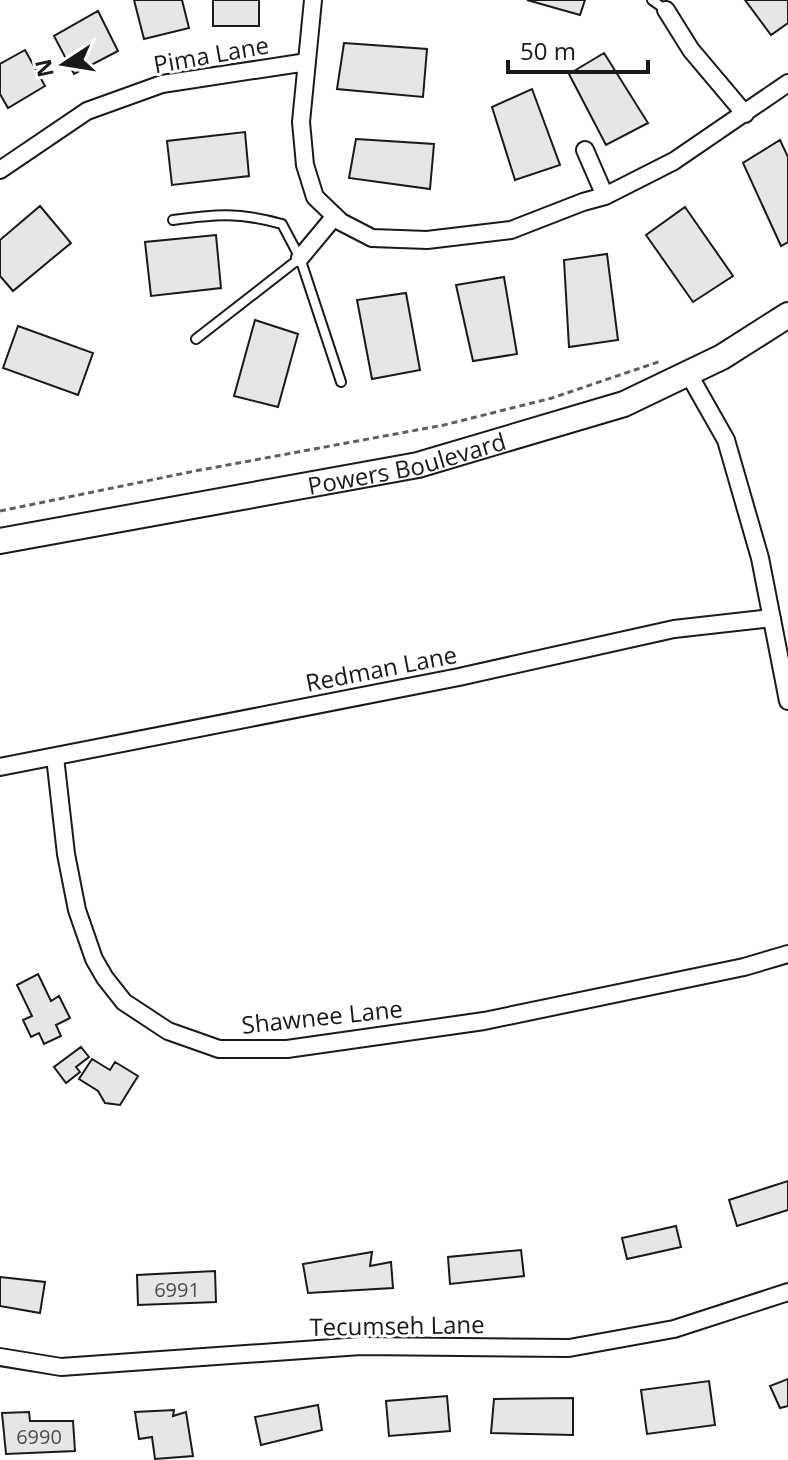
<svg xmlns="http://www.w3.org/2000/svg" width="788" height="1460" viewBox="0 0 788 1460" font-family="'Open Sans',sans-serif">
	<rect width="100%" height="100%" fill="#fff"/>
	<path fill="#e6e6e6" stroke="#1a1a1a" stroke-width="2" d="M134,0H182L189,28L144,39Z
		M213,0H259V26H213Z
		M527,0H585L580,15Z
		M745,0H788V23L771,35Z
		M98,11L118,51L74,74L54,36Z
		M344,43L427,49L423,97L337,89Z
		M25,50L45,86L8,108L0,94V64Z
		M604,53L648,123L606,145L569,74Z
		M532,89L560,165L515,180L492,107Z
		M245,132L249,176L172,185L167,141Z
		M356,139L434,144L430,189L349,178Z
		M780,140L788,157V242L781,246L743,163Z
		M40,206L71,243L13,291L0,276V240Z
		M685,207L733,276L693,302L646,235Z
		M216,235L221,288L151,296L145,242Z
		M607,254L618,340L569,347L564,260Z
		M504,277L517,354L473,361L456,285Z
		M406,293L420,370L372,379L357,300Z
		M255,320L298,334L278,407L234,396Z
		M18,326L93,353L78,395L3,368Z
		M38,974L51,1001L59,996L70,1018L56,1025L61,1036L44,1044L39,1033L31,1037L23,1020L32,1016L17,985Z
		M81,1047L89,1057L76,1067L80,1072L66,1083L54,1067Z
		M92,1059L110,1070L115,1062L138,1076L120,1105L105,1103L98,1091L79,1079Z
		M788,1181V1210L737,1226L729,1200Z
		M676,1226L681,1247L627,1259L622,1238Z
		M521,1250L524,1276L450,1284L448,1257Z
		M372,1252L370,1266L391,1262L393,1288L308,1293L303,1264Z
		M215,1271L216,1302L138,1305L137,1275Z
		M0,1277L45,1282L40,1313L0,1306Z
		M788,1379V1406L780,1408L770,1386Z
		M709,1381L715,1425L647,1434L641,1390Z
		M447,1396L450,1431L389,1436L386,1401Z
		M573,1398V1435L491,1433L494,1399Z
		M318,1405L322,1430L261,1445L255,1417Z
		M174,1410L173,1416L186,1412L193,1456L155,1459L152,1437L139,1439L135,1412Z
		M29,1412L30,1421H73L75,1451L6,1454L2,1413Z"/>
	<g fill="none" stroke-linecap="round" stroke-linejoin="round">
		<defs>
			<path id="service" d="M652,0L666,10
				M173,220C216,214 239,212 282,224L300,258L341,382
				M196,339L300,258"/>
			<path id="minor" d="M313,0L301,122L305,165L315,197L341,222L372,238L427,240L511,230L583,202L605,196L674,161L788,83
				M666,10L691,50L745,114
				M585,150L605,196
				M0,170L87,111L162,84L307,62
				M300,258L335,216
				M688,373L726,440L760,558L788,701
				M55,757L66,854L77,910L94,959L105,978L124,1002L168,1031L219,1049H287L484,1021L744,967L788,954
				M0,767L459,677L674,629L772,618
				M0,1357L61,1367L361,1346L569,1348L674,1329L788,1292"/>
			<g id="secondary">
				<path id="s1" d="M0,541L418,465L624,404L722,357L788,315"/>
			</g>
		</defs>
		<use href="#service" stroke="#1a1a1a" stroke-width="12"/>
		<use href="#minor" stroke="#1a1a1a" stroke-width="20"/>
		<use href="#secondary" stroke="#1a1a1a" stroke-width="28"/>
		<path stroke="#5f5f5f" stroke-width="3" stroke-dasharray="6 4" stroke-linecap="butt" d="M0,511L195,471L444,425L552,398L661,361"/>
		<use href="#service" stroke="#fff" stroke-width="8"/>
		<use href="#minor" stroke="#fff" stroke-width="16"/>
		<use href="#secondary" stroke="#fff" stroke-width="24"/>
	</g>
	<g text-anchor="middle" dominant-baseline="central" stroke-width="6" stroke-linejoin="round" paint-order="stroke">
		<g font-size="20" fill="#4d4d4d">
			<text x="177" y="1289">6991</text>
			<text x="39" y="1436">6990</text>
		</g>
		<g font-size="24" fill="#1a1a1a" stroke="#fff">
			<text transform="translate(211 54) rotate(-10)">Pima Lane</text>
			<text stroke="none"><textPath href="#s1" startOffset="414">Powers Boulevard</textPath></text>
			<text transform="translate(381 668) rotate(-11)">Redman Lane</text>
			<text transform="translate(322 1016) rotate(-6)">Shawnee Lane</text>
			<text transform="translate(397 1325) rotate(-1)">Tecumseh Lane</text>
		</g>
	</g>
	<g transform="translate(64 64) rotate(258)" stroke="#ffffff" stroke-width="6" paint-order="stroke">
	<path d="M0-6L14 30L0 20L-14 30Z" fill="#1a1a1a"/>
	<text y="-12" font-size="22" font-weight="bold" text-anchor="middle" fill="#1a1a1a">N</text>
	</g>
	<path d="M508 60v12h140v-12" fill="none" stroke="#1a1a1a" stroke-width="4"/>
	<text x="520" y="60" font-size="24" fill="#1a1a1a" stroke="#ffffff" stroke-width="6" paint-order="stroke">50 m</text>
</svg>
